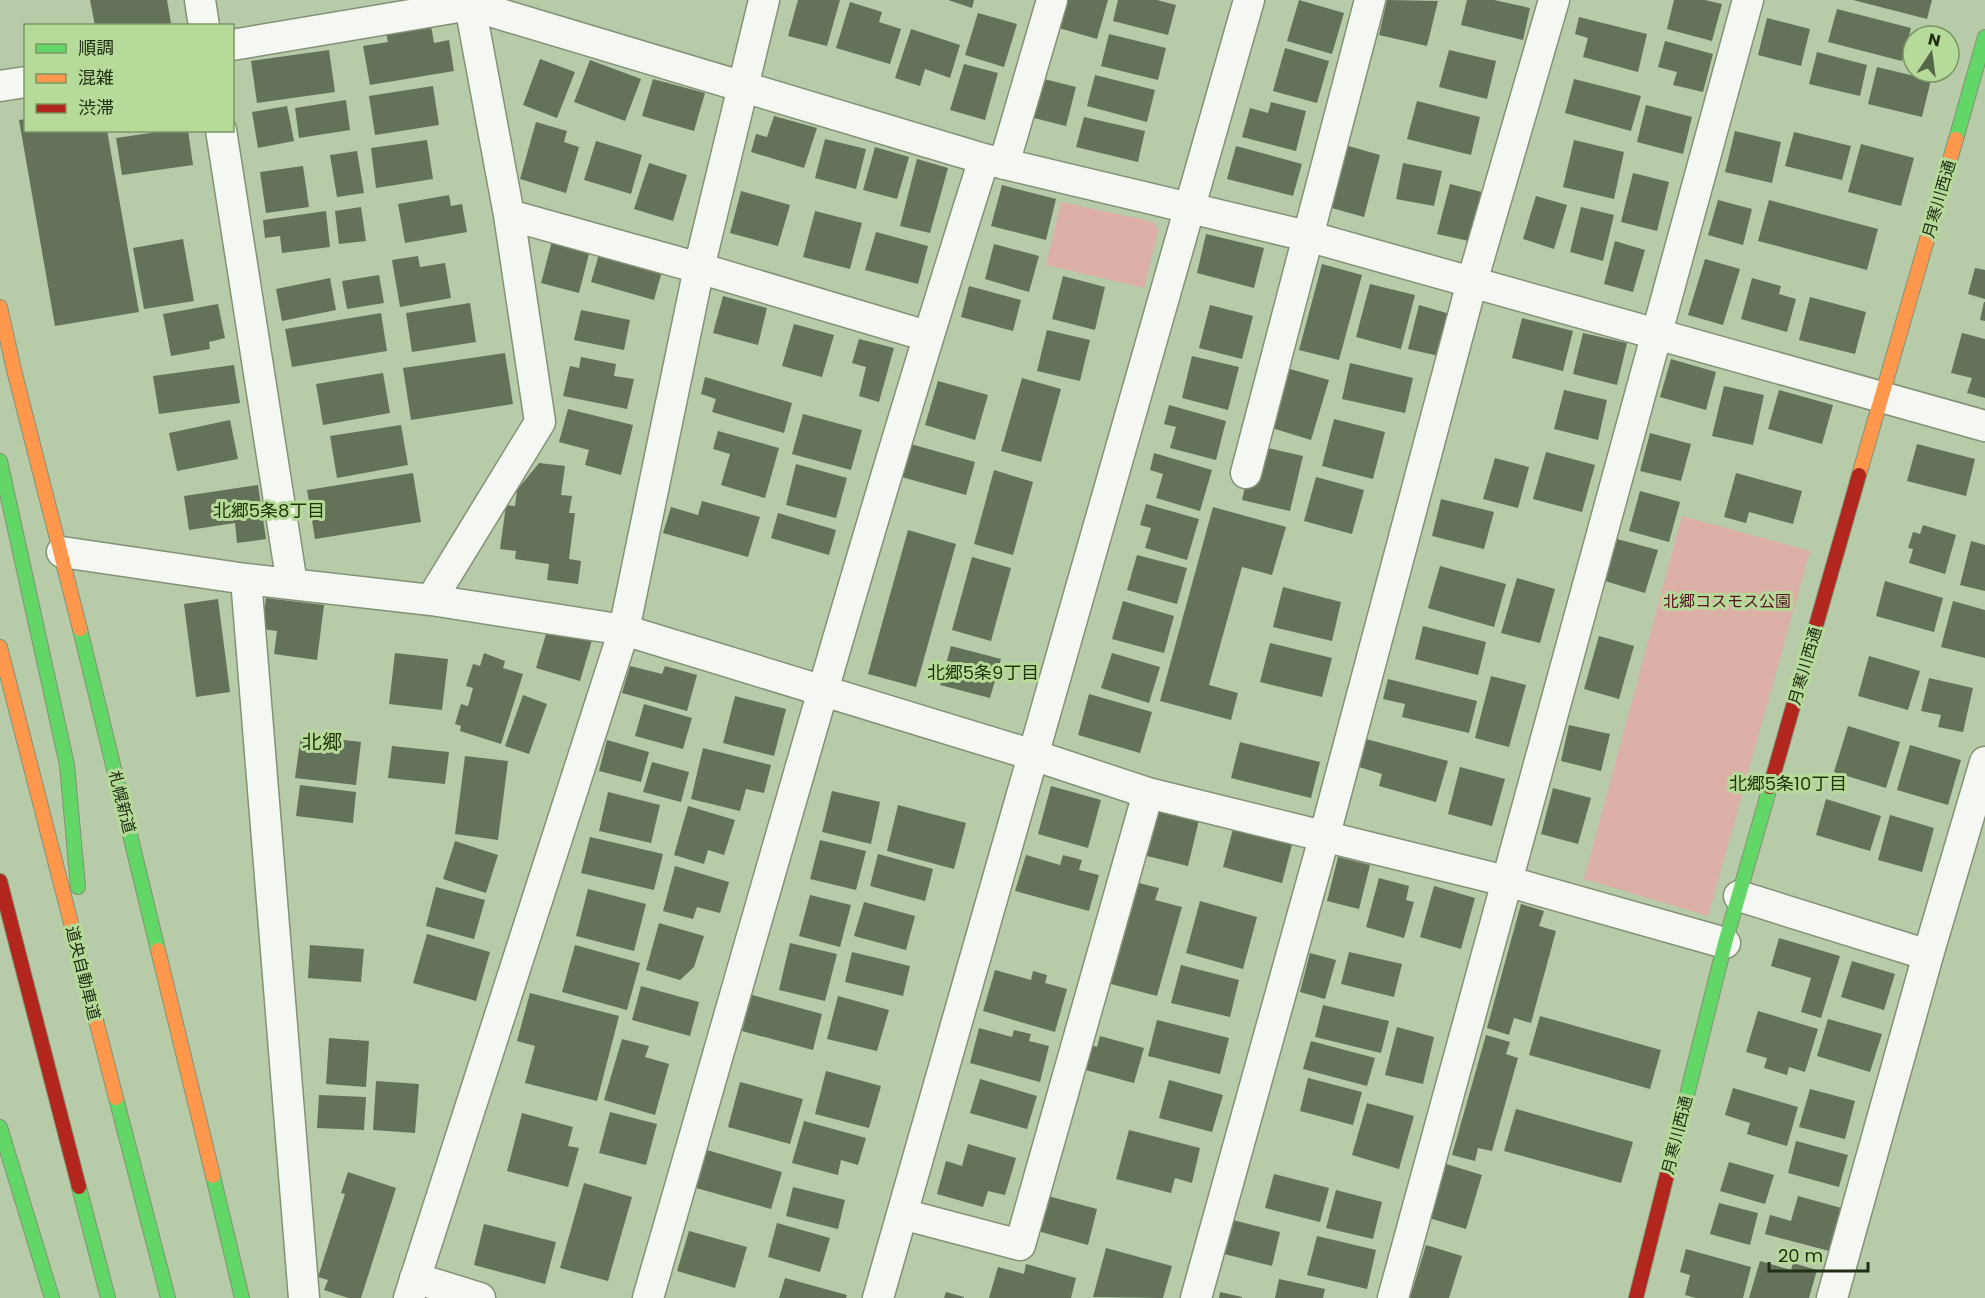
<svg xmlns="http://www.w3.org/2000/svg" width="1985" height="1298" viewBox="0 0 1985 1298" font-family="Poppins,'Noto Sans JP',sans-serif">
	<rect width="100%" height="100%" fill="#b7cba8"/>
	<path fill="#dcb0a6" d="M1061,202L1154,222L1158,231L1144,288L1046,265Z
		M1682,516L1810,551L1708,916L1584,879Z"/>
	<path fill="#647259" d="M90,0H167L171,23L159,26H95Z
		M798,0H840L827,46L788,36Z
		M948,0H974L972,8Z
		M1067,0H1108L1097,39L1059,28Z
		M1118,0H1157L1176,5L1168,35L1113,21Z
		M1299,0L1344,13L1332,54L1287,41Z
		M1387,0L1438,1L1427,46L1379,35Z
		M1467,0H1494L1530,8L1523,40L1461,25Z
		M1674,0H1705L1722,4L1712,41L1667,29Z
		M1853,0H1932L1927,19Z
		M850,2L882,12L879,22L901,29L890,64L836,48Z
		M1837,9L1911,28L1902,61L1828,42Z
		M978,13L1017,24L1004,67L965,55Z
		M1579,17L1647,34L1638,72L1583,57L1588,38L1575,34Z
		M1767,18L1810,29L1801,66L1758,55Z
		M430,20L434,43L449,40L454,71L370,85L363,46L388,42L385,28Z
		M911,29L960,45L950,78L925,69L920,86L895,78Z
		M1109,34L1166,48L1158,80L1101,66Z
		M1665,41L1713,54L1703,92L1673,85L1677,72L1658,67Z
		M1285,48L1329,61L1317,103L1273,91Z
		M329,50L335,92L257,103L251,61Z
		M1449,50L1496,61L1487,99L1439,87Z
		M1817,52L1867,65L1860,96L1809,84Z
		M540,59L575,72L557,118L523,105Z
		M590,60L641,79L625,121L574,102Z
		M964,64L998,73L985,120L950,110Z
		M1877,67L1931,80L1922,117L1868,104Z
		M1095,75L1155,90L1147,122L1087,106Z
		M1036,77L1076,87L1066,126L1026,116Z
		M653,79L705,93L694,131L642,116Z
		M1574,79L1641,96L1631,131L1565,113Z
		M433,86L439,125L375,135L369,96Z
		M346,100L350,130L299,138L295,108Z
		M1417,101L1480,117L1471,155L1407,139Z
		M1271,102L1306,111L1296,151L1242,137L1250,108L1268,113Z
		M1646,105L1692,117L1683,154L1637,142Z
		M287,106L294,141L258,148L252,112Z
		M774,116L817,128L804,168L751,152L756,134L767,137Z
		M1084,117L1145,131L1138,162L1076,147Z
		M26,119V130H107L139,312L55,326L19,120Z
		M536,122L567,131L564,142L579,147L566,193L520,179Z
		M171,130H188L193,165L122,175L116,138Z
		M1735,131L1781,142L1772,183L1725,172Z
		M1794,132L1851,146L1842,180L1785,166Z
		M825,139L866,149L856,189L815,178Z
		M427,140L433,179L376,188L371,148Z
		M1574,140L1624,152L1614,199L1563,187Z
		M596,141L642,155L631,194L584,180Z
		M1861,144L1914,158L1901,206L1848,192Z
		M1345,145L1380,155L1364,217L1328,207Z
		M1236,146L1302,164L1293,196L1227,179Z
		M875,147L909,157L897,199L863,190Z
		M357,151L364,193L337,197L330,155Z
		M917,159L948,168L930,233L900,226Z
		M649,163L687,175L673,221L634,209Z
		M1403,163L1442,171L1434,206L1396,199Z
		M303,166L309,207L266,213L260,172Z
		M1633,173L1669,182L1657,231L1621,222Z
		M1450,184L1486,193L1473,242L1437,234Z
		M1002,185L1056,199L1046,240L991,226Z
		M741,191L790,205L778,246L730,233Z
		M449,195L451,206L462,204L467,232L405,243L398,204Z
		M1536,196L1567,205L1554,249L1523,239Z
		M1718,200L1752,209L1743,245L1708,235Z
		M1769,200L1878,229L1867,270L1758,241Z
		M361,207L366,241L339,244L335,211Z
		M1581,207L1614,215L1603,261L1570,252Z
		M326,211L330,247L282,253L280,236L265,238L263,220Z
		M815,211L862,223L850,269L803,257Z
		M876,232L928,246L918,284L865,270Z
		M1206,234L1264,248L1254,288L1197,273Z
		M183,239L194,301L144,309L133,248Z
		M552,241L590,250L579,293L541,283Z
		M1615,241L1645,250L1633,292L1604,284Z
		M994,244L1039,256L1029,292L985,279Z
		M599,254L662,271L654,300L591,282Z
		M418,256L420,267L445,263L451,298L400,307L392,260Z
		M1705,259L1740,269L1723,325L1688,315Z
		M1322,264L1362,275L1339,360L1299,350Z
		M1975,268L1985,270V299L1968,294Z
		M379,275L384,303L347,309L342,281Z
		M1063,276L1105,287L1095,330L1052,319Z
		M330,278L336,310L282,321L276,289Z
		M1752,278L1781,286L1779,294L1796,299L1787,332L1741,319Z
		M1370,284L1415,295L1401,349L1356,337Z
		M969,286L1021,300L1013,331L961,317Z
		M723,296L767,308L758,345L713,333Z
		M1810,297L1866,312L1855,354L1799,340Z
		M1984,302H1985V321L1980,320Z
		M470,303L476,342L412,352L406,313Z
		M218,304L225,338L209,342L210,349L171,356L163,314Z
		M1210,305L1253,316L1242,359L1199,348Z
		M1419,305L1450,314L1439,356L1408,349Z
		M581,310L630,320L624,350L574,340Z
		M381,313L387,351L292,367L285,329Z
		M1522,318L1573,331L1563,371L1512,358Z
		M794,324L834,335L822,377L782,366Z
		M1047,330L1090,340L1080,381L1037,371Z
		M1583,333L1627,343L1617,385L1573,374Z
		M1962,333L1985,339V398L1967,393L1972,378L1951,373Z
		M859,339L894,348L879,402L859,396L866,367L852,363Z
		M505,353L513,404L411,420L403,368Z
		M1192,356L1239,367L1228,410L1182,398Z
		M581,357L616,364L614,376L634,379L627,409L563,396L570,366L579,368Z
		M1671,359L1716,372L1706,410L1660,397Z
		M1350,363L1413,378L1405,413L1342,399Z
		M234,365L240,403L159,414L153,376Z
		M1290,369L1329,380L1311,440L1272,428Z
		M383,373L390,413L323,425L316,384Z
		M705,377L792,403L784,433L712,412L716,399L701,394Z
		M1022,378L1061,389L1041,462L1001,451Z
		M938,381L988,395L975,440L925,425Z
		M1724,386L1764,395L1753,445L1712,436Z
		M1564,390L1607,400L1598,440L1554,429Z
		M1779,390L1833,405L1822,444L1768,429Z
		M1169,405L1226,421L1216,460L1170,448L1176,427L1164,424Z
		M568,409L633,425L621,475L585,465L589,450L559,442Z
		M803,414L862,430L851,470L792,454Z
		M1334,419L1385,432L1373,479L1322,466Z
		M230,420L238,459L177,471L169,433Z
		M401,425L408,465L337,478L330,436Z
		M718,431L779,448L765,498L721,485L730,454L713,449Z
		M1650,433L1691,444L1681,481L1640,471Z
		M907,443L975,462L966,495L898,476Z
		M1917,444L1975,459L1966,496L1907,481Z
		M1255,445L1303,456L1290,511L1242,500Z
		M1546,452L1595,465L1582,512L1533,499Z
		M1154,453L1212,470L1200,511L1156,498L1163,474L1150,470Z
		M1495,458L1529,467L1518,508L1483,499Z
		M539,463L565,466L561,495L572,496L569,513H575L569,559L581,561L578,584L547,580L549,564L515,559L516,551L500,549L506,505L515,506L517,490Z
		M796,464L847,478L836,518L786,505Z
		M994,470L1033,482L1013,555L974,544Z
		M413,473L421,522L315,539L307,490Z
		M1736,473L1802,491L1793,524L1749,512L1746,523L1724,517Z
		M1316,477L1364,490L1352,534L1304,521Z
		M258,485L266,539L237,543L235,523L189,530L184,496Z
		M1640,491L1680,502L1669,542L1629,531Z
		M1441,499L1494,512L1484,549L1432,536Z
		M702,501L760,517L748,557L663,533L671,507L698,515Z
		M1146,504L1199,519L1187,560L1145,548L1151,528L1140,525Z
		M1213,507L1286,527L1272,575L1242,567L1209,685L1238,693L1231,720L1160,701Z
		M778,513L836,530L829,555L771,538Z
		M1923,525L1956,535L1945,574L1909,563L1913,549L1908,548L1913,532L1920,534Z
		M908,530L956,544L916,687L868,674Z
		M1617,539L1658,550L1645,593L1605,581Z
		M1971,541L1985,545V591L1960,585Z
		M1137,555L1187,568L1177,604L1127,590Z
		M972,557L1011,568L991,641L952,630Z
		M1440,566L1506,584L1494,627L1428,608Z
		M1517,578L1555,589L1540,643L1501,633Z
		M1885,581L1943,598L1934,632L1876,616Z
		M1283,587L1341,602L1332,641L1273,627Z
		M266,598L324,605L317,660L274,654L277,631L262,629Z
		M218,599L230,692L196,697L184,604Z
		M1123,601L1174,616L1164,653L1112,639Z
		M1953,601L1985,610V658L1941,647Z
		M1423,626L1486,642L1478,675L1415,659Z
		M548,627L592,640L580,681L536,668Z
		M1599,636L1634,646L1619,699L1584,689Z
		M1270,643L1332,658L1322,697L1260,682Z
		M951,646L1001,659L990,698L940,685Z
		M395,653L448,659L442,710L389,704Z
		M484,653L505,661L503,668L523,674L501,744L460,731L461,726L455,724L461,704L468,706L473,688L466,686L473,664L480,666Z
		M1112,653L1160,667L1149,703L1101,688Z
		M1869,656L1920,671L1908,710L1858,696Z
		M630,666L662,674L665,666L697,675L687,711L622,693Z
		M1491,676L1526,685L1509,747L1475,738Z
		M1929,678L1973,688L1963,732L1938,727L1941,715L1921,711Z
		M1388,679L1477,701L1469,733L1402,717L1405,704L1383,699Z
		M1089,694L1152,712L1140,753L1078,735Z
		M523,695L547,704L529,754L505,746Z
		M735,696L786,709L774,756L723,743Z
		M644,704L692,718L683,749L635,736Z
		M1569,725L1610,734L1601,771L1561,761Z
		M1848,726L1900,742L1886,788L1834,772Z
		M301,735L361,742L356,785L295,778Z
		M1366,739L1448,761L1436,802L1379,786L1382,774L1359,767Z
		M607,740L649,752L641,782L599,771Z
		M1240,742L1320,762L1311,798L1231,778Z
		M1910,745L1961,760L1948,805L1897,790Z
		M392,746L449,752L445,784L388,778Z
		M703,748L771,765L764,793L746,789L740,811L691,799Z
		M465,756L508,761L498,840L455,834Z
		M652,762L689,772L681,802L643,792Z
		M1460,767L1505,779L1492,826L1448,814Z
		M300,785L356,792L353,823L296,816Z
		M1051,786L1101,800L1088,848L1038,834Z
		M1553,788L1591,798L1578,844L1541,834Z
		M832,791L880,802L871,844L822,832Z
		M608,792L660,805L651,843L599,831Z
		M1826,799L1881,816L1870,851L1816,835Z
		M898,805L966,823L954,869L887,851Z
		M688,806L735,820L724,855L708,850L704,864L674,855Z
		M1158,810L1199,820L1188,866L1147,856Z
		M1890,815L1934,828L1922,872L1878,860Z
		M1234,825L1293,841L1282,883L1223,867Z
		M590,837L663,854L654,890L581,873Z
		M820,840L866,851L856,890L810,879Z
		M455,841L498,855L486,893L443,879Z
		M878,854L933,869L925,901L870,886Z
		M1026,855L1060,865L1063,855L1082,860L1079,870L1099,875L1089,911L1015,891Z
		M1338,857L1370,865L1359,909L1327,901Z
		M675,866L729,882L720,913L697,907L693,919L663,911Z
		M1379,878L1409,886L1406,900L1414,902L1404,938L1366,927Z
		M1139,883L1159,888L1155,900L1182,907L1157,996L1111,984Z
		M1434,886L1475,898L1461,949L1420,937Z
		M436,887L485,900L474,939L426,926Z
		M588,889L646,904L634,951L576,936Z
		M810,895L851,905L840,947L799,936Z
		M1200,901L1257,917L1243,969L1186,953Z
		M864,902L915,916L906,950L854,936Z
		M1521,904L1544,911L1539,926L1556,931L1531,1023L1514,1018L1509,1035L1487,1028Z
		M659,923L704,936L694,967L680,980L646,970Z
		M427,934L490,952L476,1001L413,983Z
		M1779,938L1840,956L1821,1018L1801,1012L1811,978L1771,966Z
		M790,943L837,954L825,1001L779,990Z
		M310,945L364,949L361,982L308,978Z
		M575,945L640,963L627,1010L562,992Z
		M852,952L910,966L903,996L845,982Z
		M1349,952L1402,964L1394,997L1341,984Z
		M1310,953L1336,960L1325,999L1300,992Z
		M1852,961L1895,974L1884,1010L1841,997Z
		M1181,965L1239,980L1230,1017L1171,1003Z
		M995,970L1031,980L1033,971L1047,975L1045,983L1067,989L1055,1032L983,1011Z
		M641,986L699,1002L690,1036L632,1020Z
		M530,993L619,1016L597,1101L525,1083L535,1046L517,1041Z
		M752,995L822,1014L813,1050L742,1031Z
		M838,996L889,1010L877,1051L827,1039Z
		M1323,1005L1389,1021L1381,1053L1315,1037Z
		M1758,1011L1818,1029L1805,1072L1789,1067L1787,1075L1764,1068L1767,1058L1746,1052Z
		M1540,1016L1661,1050L1650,1089L1529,1055Z
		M1828,1019L1882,1034L1870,1072L1817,1056Z
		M1157,1020L1229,1038L1220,1074L1148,1056Z
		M1397,1027L1434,1037L1423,1084L1385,1075Z
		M979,1028L1012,1037L1014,1030L1031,1034L1029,1041L1049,1046L1040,1082L970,1063Z
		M1486,1035L1510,1042L1506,1054L1518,1058L1492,1151L1478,1148L1475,1161L1452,1155Z
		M1100,1036L1144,1048L1134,1083L1078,1068L1085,1043L1097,1047Z
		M329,1038L369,1041L366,1087L326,1084Z
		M622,1039L649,1046L645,1057L669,1064L655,1115L604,1100Z
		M1311,1041L1375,1058L1367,1086L1303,1069Z
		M826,1071L881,1086L869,1128L815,1114Z
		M1308,1078L1362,1092L1353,1125L1300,1111Z
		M980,1079L1037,1096L1027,1129L970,1113Z
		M1169,1080L1223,1095L1212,1132L1159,1118Z
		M376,1081L419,1084L415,1133L373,1130Z
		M740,1082L803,1099L790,1144L728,1127Z
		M1733,1088L1798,1107L1787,1146L1747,1134L1750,1123L1725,1115Z
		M1810,1089L1855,1101L1845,1139L1799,1127Z
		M319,1095L366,1097L364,1130L317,1128Z
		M1367,1103L1414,1116L1399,1169L1352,1155Z
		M1516,1109L1633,1142L1621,1183L1504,1151Z
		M610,1112L657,1124L646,1165L599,1153Z
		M522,1113L573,1127L568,1146L579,1148L568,1187L507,1171Z
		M804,1121L866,1138L858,1165L841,1160L838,1175L792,1163Z
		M1129,1130L1200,1148L1192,1183L1175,1178L1171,1193L1116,1179Z
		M1796,1141L1848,1155L1839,1187L1788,1173Z
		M968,1144L1016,1158L1005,1195L988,1191L983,1207L937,1194L946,1161L962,1166Z
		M707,1150L782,1172L771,1209L696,1188Z
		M1729,1162L1774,1175L1765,1204L1720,1191Z
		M1446,1164L1482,1175L1466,1229L1429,1218Z
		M348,1172L396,1188L361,1298H348L324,1290L328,1280L318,1277L345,1194L341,1193Z
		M1274,1174L1329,1188L1320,1222L1265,1208Z
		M584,1183L632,1197L608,1281L560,1268Z
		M793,1187L845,1200L838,1229L786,1216Z
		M1336,1190L1382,1202L1373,1239L1326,1228Z
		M1044,1195L1097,1209L1088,1245L1034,1230Z
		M1798,1196L1845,1209L1833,1252L1765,1234L1770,1215L1791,1221Z
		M1719,1203L1758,1213L1750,1245L1710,1234Z
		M1233,1220L1280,1232L1272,1266L1224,1254Z
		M777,1223L830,1238L820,1272L768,1257Z
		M484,1224L556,1242L545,1284L474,1265Z
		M689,1231L747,1247L735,1288L677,1271Z
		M1317,1236L1376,1250L1367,1289L1307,1275Z
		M1426,1245L1462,1256L1449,1298H1410Z
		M1106,1248L1172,1266L1163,1298L1093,1297Z
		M1686,1249L1751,1267L1743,1298H1696L1685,1295L1690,1275L1680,1272Z
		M1760,1261L1791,1270L1793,1263L1817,1270L1809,1298H1749Z
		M1026,1264L1076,1278L1071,1298H989L998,1267L1024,1274Z
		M785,1278L847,1295L846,1298H779Z
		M1279,1279L1325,1289L1323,1298H1275Z
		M946,1292L964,1297V1298H944Z
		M1220,1292L1242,1297V1298H1219Z"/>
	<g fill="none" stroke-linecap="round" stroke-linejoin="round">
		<defs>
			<path id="street" d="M200,0L204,26
				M232,45L470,5L984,159L1307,236L1985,426
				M0,86L26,82
				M221,130L292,584
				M1004,164L1052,0
				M509,215L699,268L927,336
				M1246,473L1370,0
				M62,552L246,579L431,600L624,630L1033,755L1148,793L1506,881L1725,943
				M246,579L304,1298
				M431,600L540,422L509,215L469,0
				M1739,896L1928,955
				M902,1214L1020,1245L1148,793
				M415,1278L480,1298
				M409,1298L624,630L699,268L764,0
				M648,1298C758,918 864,536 984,159
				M878,1298L1249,0
				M1196,1298L1324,838L1472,282L1554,0
				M1393,1298L1748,0
				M1832,1298L1928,955L1985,762"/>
			<path id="fast" d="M1956,139L1985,37
				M0,461L67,765L78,887
				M80,629L158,950
				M116,1098L168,1298
				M1683,1111L1725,943L1770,787
				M0,1127L52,1298
				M213,1176L242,1298
				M79,1187L108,1298"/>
			<path id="slow" d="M0,307L14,370L80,629
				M1859,475L1956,139
				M0,647L116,1098
				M158,950L213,1176"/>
			<path id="jam" d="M1770,787L1859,475
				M0,881L79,1187
				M1636,1298L1683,1111"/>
		</defs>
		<use href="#street" stroke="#839276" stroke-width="33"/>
		<use href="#fast" stroke="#839276" stroke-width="16"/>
		<use href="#slow" stroke="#839276" stroke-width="16"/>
		<use href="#jam" stroke="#839276" stroke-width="16"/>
		<use href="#street" stroke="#f4f7f2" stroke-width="30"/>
		<use href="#fast" stroke="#63d668" stroke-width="14"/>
		<use href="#slow" stroke="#ff974d" stroke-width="14"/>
		<use href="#jam" stroke="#b3261e" stroke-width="14"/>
	</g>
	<g text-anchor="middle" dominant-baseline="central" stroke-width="6" stroke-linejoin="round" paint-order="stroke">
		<g font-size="16" fill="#212f15" stroke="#b6da99">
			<text transform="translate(1939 199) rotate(-74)">月寒川西通</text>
			<text transform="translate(1805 666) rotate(-74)">月寒川西通</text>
			<text transform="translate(122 802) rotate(76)">札幌新道</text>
			<text transform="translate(83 973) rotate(76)">道央自動車道</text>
			<text transform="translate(1677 1135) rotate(-76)">月寒川西通</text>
		</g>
		<g font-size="16" fill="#5b1224" stroke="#b6da99">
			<text x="1727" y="601">北郷コスモス公園</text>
		</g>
		<g font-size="18" fill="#1e3404" stroke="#b6da99">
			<text x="269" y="510">北郷5条8丁目</text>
			<text x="983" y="672">北郷5条9丁目</text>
			<text x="1788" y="783">北郷5条10丁目</text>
		</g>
		<g font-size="20" fill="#1e3404" stroke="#b6da99">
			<text x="322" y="742">北郷</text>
		</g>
	</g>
	<rect x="24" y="24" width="210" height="108" fill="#b6da99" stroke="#7a9664" stroke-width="1.5"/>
	<rect x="36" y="44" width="30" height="9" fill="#63d668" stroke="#7a9664" stroke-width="1.5"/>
	<text x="78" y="54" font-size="18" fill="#212f15">順調</text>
	<rect x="36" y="74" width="30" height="9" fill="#ff974d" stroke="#7a9664" stroke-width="1.5"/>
	<text x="78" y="84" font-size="18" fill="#212f15">混雑</text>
	<rect x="36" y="104" width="30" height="9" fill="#b3261e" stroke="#7a9664" stroke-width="1.5"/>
	<text x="78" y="114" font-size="18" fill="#212f15">渋滞</text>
	<g transform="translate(1931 54) rotate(13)"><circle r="28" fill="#b6da99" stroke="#7a9664" stroke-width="1.5"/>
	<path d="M0-4.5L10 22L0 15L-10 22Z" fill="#566648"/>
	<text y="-9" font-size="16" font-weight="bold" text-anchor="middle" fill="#212f15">N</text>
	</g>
	<path d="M1769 1262v9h99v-9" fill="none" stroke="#212f15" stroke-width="3"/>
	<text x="1778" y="1262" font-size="18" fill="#212f15" stroke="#b6da99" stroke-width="4.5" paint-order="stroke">20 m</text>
</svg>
